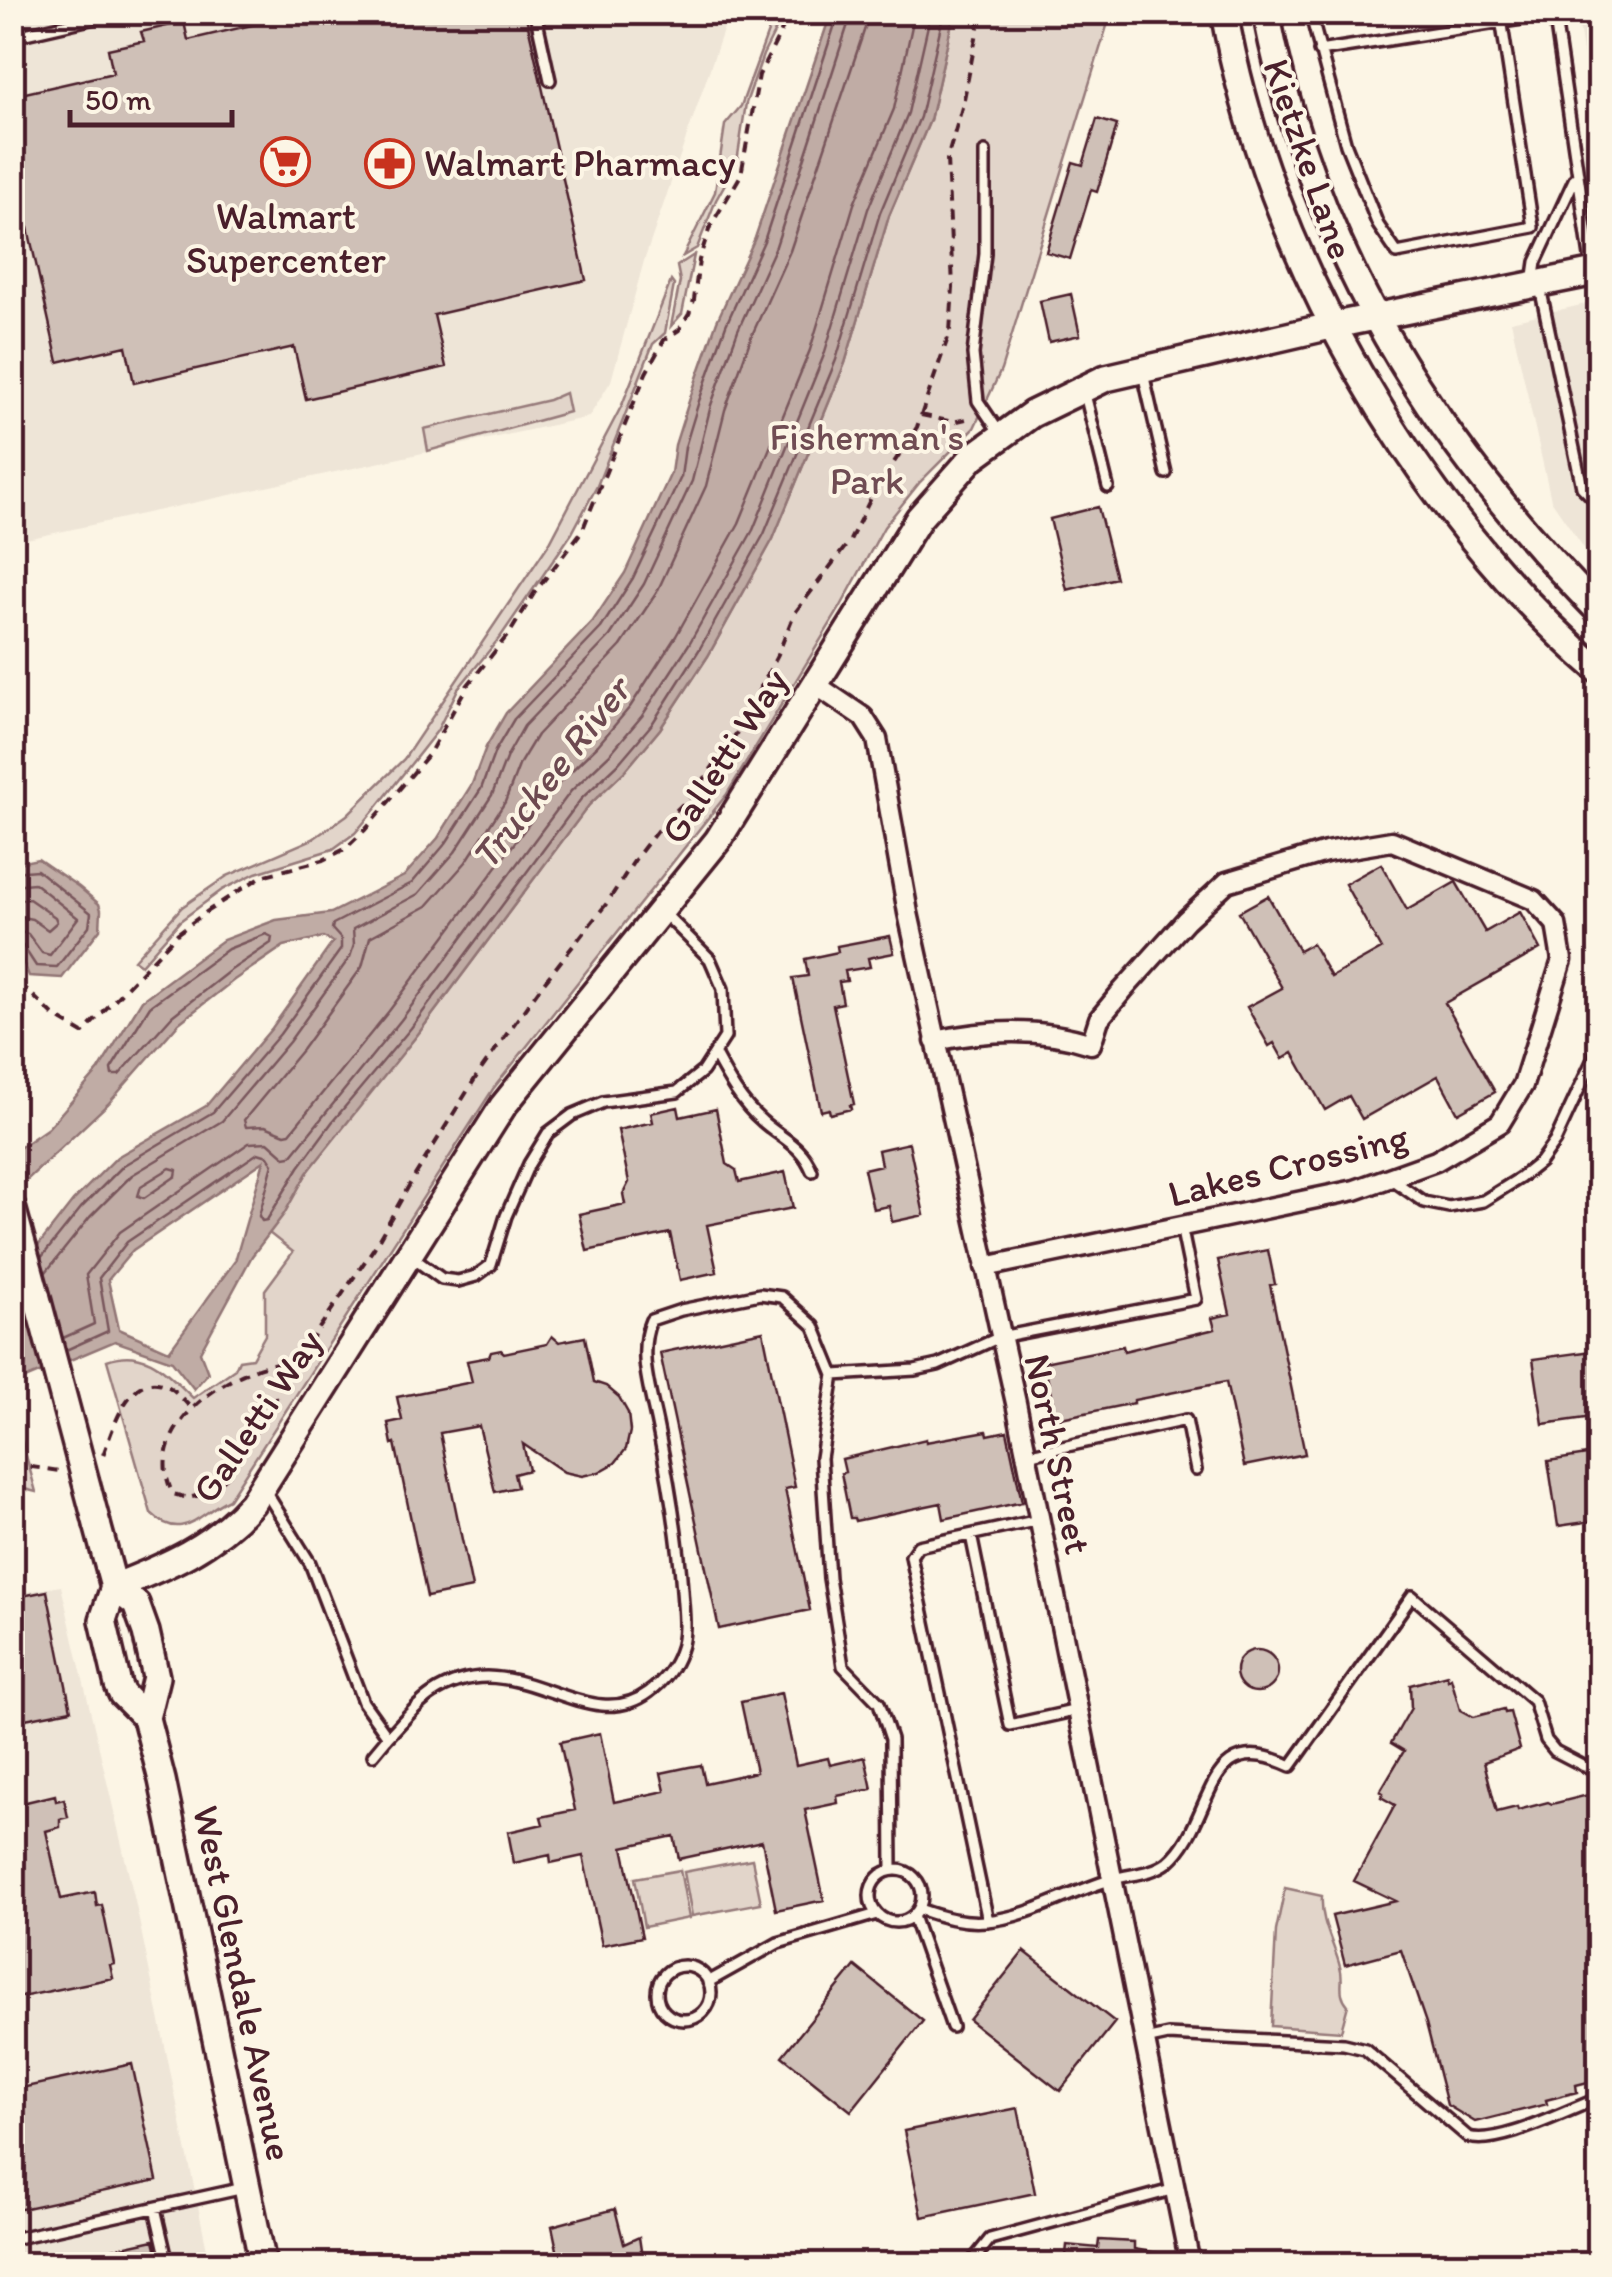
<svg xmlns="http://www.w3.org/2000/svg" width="1612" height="2277" viewBox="0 0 1612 2277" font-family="Itim,sans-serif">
	<rect width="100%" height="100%" fill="#fcf5e5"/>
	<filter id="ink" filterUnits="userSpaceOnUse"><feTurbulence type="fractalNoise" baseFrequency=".01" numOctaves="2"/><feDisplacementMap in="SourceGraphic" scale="20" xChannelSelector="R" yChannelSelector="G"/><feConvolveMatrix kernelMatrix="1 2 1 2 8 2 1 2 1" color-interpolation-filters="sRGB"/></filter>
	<g filter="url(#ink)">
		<path fill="#eee5d7" d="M12,13H729L644,261L611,381L589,417L13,542Z
			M1577,13H1599V155Z
			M1599,301V570L1551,500L1511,321Z
			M61,1586L135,1901L210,2264H13V1594Z"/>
		<path fill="#e2d5ca" stroke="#967a7a" stroke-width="2.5" d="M770,13H784L763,55L746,103L737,162L716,200L697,248L683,256L715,192L725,125L741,106L768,32Z
			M954,13H1111L1001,370L974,428L920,482L884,527L840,608L727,794L493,1089L229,1499C200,1512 183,1544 151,1513L107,1360C146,1346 167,1373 193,1398L235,1369L239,1360L252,1358L265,1335V1290L293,1252L269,1233L307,1173L341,1127L418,1034L589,805L625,771L660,729L708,656L773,539L845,363L889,216L930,120Z
			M694,255L682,314L671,326L680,281L677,266Z
			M671,281L674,285L665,333L653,344L597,486L572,533L501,636L458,689L437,731L377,807L355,833L333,849L256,873L222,890L180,921L141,965L134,960L182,907L227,876L313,839L347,815L404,759L550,542L622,405Z
			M565,393L569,412L428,451L424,429L549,400Z
			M13,1408L36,1492L13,1486Z
			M752,1859L761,1903L692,1916L684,1872Z
			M680,1870L689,1918L644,1927L635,1878Z
			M1285,1888L1322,1896C1320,1922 1334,1943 1340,1967C1345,1982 1336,1991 1348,2005L1341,2031L1271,2026L1276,1931Z"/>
		<path fill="#c0aca5" stroke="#917474" stroke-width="2.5" fill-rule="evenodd" d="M831,13H954L930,120L889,216L845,363L773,539L708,656L660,729L625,771L589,805L418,1034L307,1173L284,1214L252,1256L200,1352L208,1373L194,1389L172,1361L115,1341L13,1384V1278L73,1201L117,1157L206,1106L272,1028L333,942L323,937L284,946L234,980L179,1023L108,1104L13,1193L12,1153L48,1128L99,1070L142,1000L223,940L276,920L331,913L404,876L438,838L472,784L486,747L506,713L593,621L625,573L671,473L675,445L690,398L717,321L755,238ZM264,1161L235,1261L169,1351L119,1329L108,1280L133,1250Z
			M38,859L79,887L99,904L101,910L100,929L62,978L29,976L13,937V864Z"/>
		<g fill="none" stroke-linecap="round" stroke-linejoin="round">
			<path stroke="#79575c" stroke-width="2.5" d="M867,12L865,28L790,251L752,335L725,410L706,486L657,592L621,646L537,735L520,763L505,802L466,862L427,906L370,937L362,967L302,1050L244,1120L246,1127L265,1126L285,1134L290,1133L389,1011L560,782L598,745L630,707L676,636L739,523L810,350L854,204L894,109L915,12
				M12,872L37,870L91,913L89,926L57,967L36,966L23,946L12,943
				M12,885L34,883L78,918L50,955L42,953L28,934L12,930
				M12,900L29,899L55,917L57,922L48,930L32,919L12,915
				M266,934L272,937L271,943L228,972L172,1016L119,1075H112L111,1069L150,1006L228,949Z
				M170,1168L177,1170L176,1176L144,1198L138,1196L141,1186Z
				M41,1258L81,1208L124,1165L213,1112L280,1034L341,949V939L332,929L333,924L412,883L446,843L481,789L495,751L514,719L601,628L633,578L681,477L685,447L699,401L726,325L764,241L839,12
				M46,1272L90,1217L132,1175L222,1121L289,1042L350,957L354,945L353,929L418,894L455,852L492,795L507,756L524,726L610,636L644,584L692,481L711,405L738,330L776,246L852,12
				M63,1338L94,1324L86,1275L120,1232L249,1143L268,1142L285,1157L291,1156L401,1020L571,791L609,755L642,716L689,644L753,530L824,355L868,209L908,113L931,12
				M66,1350L108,1331L99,1278L127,1242L258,1153L268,1156L273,1164L259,1216L262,1221L267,1220L299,1167L333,1121L411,1028L581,799L618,764L652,724L699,650L764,534L836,360L880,213L920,117L944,12"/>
		</g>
		<path fill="#cfc0b7" stroke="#4a1f2b" stroke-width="2.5" d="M307,12H525L586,280L434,315L446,367L306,399L294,347L134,383L126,346L58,362L28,228L12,231V96L113,73L108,49L144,41L141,32L184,22L188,40Z
			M1097,119L1117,125L1097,192L1091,190L1070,259L1046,252L1073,162L1083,165Z
			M1071,294L1080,335L1049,342L1040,301Z
			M1098,507L1116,578L1067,590L1050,519Z
			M1381,864L1407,910L1456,882L1485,932L1520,912L1540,949L1445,1003L1495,1092L1458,1113L1438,1076L1362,1119L1349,1096L1325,1110L1293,1053L1283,1059L1274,1043L1269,1046L1247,1007L1282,988L1239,912L1268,896L1299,951L1312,944L1331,977L1381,949L1345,884Z
			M890,936L894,953L868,958L870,967L845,971L847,981L839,982L843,1003L833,1005L854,1104L850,1105L851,1109L830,1114L829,1109L821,1111L793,978L808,976L805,959L838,952L837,946Z
			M678,1107L680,1117L716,1109L727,1164L736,1170L739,1182L785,1172L793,1208L707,1225L717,1272L680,1280L670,1233L587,1251L579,1214L625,1204L623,1194L629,1182L618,1130L653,1122L651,1113Z
			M909,1143L924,1215L892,1222L889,1206L873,1209L864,1169L881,1165L878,1150Z
			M1268,1250L1275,1284L1270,1285L1305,1454L1244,1466L1226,1382L1134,1400V1403L1056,1419L1044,1362L1123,1346L1124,1351L1215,1329L1212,1318L1230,1314L1218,1260Z
			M763,1331L795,1487L785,1489L810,1610L719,1629L660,1353Z
			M552,1336L559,1342L585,1337L594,1382L606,1386L619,1397L628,1413L630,1431L626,1449L615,1463L599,1472L582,1476L564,1472L523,1444L529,1470L514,1474L517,1487L495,1492L479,1426L440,1433L472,1588L427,1597L395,1443L392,1444L388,1423L402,1420L397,1397L472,1382L467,1361L489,1357L491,1352L501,1350L504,1353L547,1344Z
			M1600,1350V1416L1543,1424L1533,1359Z
			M987,1431L988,1435L1007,1431L1022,1502L944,1519L941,1503L855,1521L854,1518H850L841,1473L845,1472L842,1459L926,1439V1442Z
			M1600,1453V1520L1558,1526L1548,1461Z
			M47,1591L71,1710L20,1720L18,1711L12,1712V1598Z
			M1236 1671a21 21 0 1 1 42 0a21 21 0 1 1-42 0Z
			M1447,1675L1448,1680L1451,1678L1460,1710L1473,1717L1504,1709L1505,1713L1510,1712L1520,1749L1484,1762L1497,1812L1517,1807L1518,1810L1548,1802L1552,1804L1600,1792V2079L1576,2085L1577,2092L1546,2100L1547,2104L1475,2122L1447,2105L1426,2023L1401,1950L1345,1965L1332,1916L1396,1901L1354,1881L1395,1805L1381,1797L1383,1793L1380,1791L1404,1751L1391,1743L1411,1708L1410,1685Z
			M781,1693L796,1765L828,1758L830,1765L865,1757L872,1789L837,1796L838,1803L805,1810L824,1900L776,1910L762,1841L679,1859L674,1836L623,1847L642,1937L602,1945L583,1856L551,1863L550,1855L514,1863L508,1832L543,1824L541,1817L575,1810L560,1742L600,1733L614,1802L665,1791L661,1773L689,1767L701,1765L705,1783L756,1772L741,1702Z
			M55,1795L56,1801L64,1799L68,1817L60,1819V1827L46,1831L61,1899L95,1892L97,1906L102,1905L114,1964L110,1965L113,1978L12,1999V1909L20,1907L12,1871V1858L20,1856L12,1813L20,1811L18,1804Z
			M1024,1951L1115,2022L1060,2091L969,2020Z
			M855,1966L923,2021L851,2111L782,2056Z
			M132,2064L157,2180L12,2211V2090Z
			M1018,2108L1035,2193L922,2217L904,2131Z
			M615,2209L624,2244L639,2237L643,2264H560L552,2226Z
			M154,2240L160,2264H116L113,2249Z
			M1099,2240L1134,2242V2249L1170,2255L1169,2264H1065L1067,2245L1098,2248Z"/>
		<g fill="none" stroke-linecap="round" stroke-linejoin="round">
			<defs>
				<path id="lane" d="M535,12L550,80
					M1310,12L1346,145L1378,225L1397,253L1533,227L1500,12
					M1554,12L1592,270
					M12,37L121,12
					M1319,51L1553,14
					M985,152V254L973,354L978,401L999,432
					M1533,283L1536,262L1575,178
					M1540,287L1582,487L1600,505
					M1143,373L1166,473
					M1084,390L1108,487
					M715,1055C728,1079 741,1103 762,1121C782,1139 802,1145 812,1171
					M1391,1179L1424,1202L1449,1207L1483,1201L1520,1178L1540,1162L1555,1141L1600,1044
					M413,1258L442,1279L458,1281L476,1276L491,1265L506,1216L529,1164L548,1133L572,1115L603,1102L677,1092L703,1071L725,1037L723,989L710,959L663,912
					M834,1375L821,1458L829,1578L843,1666L879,1703L891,1739L892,1870
					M1026,1455L1186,1420L1196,1470
					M264,1489L310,1563L363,1702L388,1737C402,1723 415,1705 432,1694C515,1639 585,1740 649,1692C664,1681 674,1669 680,1651C687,1633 683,1608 682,1590C678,1532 669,1481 657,1424C650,1390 637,1352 651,1320L681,1310L760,1294L782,1297L814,1326L834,1375L915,1370L938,1365L1000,1337L1196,1299L1181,1226
					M971,1535L1010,1725L1078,1710
					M373,1755L388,1737
					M870 1896a26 26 0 1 1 52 0a26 26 0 1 1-52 0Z
					M919,1909C941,1917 962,1923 986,1921C1032,1917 1074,1889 1117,1878C1134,1874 1154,1873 1168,1862C1216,1821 1201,1723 1291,1766L1412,1596L1534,1701L1546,1740L1555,1751L1584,1766L1600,1768
					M913,1916L952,2027
					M988,1921L911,1556L918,1546L1039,1520
					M657 1993a27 27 0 1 1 54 0a27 27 0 1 1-54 0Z
					M708,1982L778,1943L877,1914
					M1145,2040L1168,2035L1344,2044L1365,2049L1468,2137C1500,2146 1567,2110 1600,2098
					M155,2208L168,2264
					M12,2239L244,2188
					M970,2264L990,2239L1175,2189"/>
				<path id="street" d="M816,685L863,717L877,739L908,913L1016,1403L1190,2264
					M935,1041C986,1030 1041,1027 1091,1044L1099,1019L1123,990L1186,920L1227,882L1326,852L1392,841L1534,900L1556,924L1562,960L1523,1085L1500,1123L1436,1161L1355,1190L985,1267"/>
				<path id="secondary" d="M1224,12C1266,251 1415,513 1600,671
					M1266,12C1312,251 1432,441 1600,612
					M12,1207L37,1298
					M97,1524L114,1587L103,1620L118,1685L122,1694L146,1718L162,1780L263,2264
					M114,1587C167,1566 213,1547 252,1503L503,1106L718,840L919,518L973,457L1032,414L1106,378L1335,325L1600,271
					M114,1587L136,1604L146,1632L156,1677L146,1718"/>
			</defs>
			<use href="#lane" stroke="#4a1f2b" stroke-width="16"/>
			<use href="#street" stroke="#4a1f2b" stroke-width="25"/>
			<use href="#secondary" stroke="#4a1f2b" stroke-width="32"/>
			<path stroke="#4a1f2b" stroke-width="4" stroke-dasharray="10 8" stroke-linecap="butt" d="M921,415L953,422L971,418
				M12,948L23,986L54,1016L83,1033L178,933L209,910L262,876L323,860L345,849L365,830L429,754L467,686L511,631L535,592L582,531L646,373L664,340L679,330L689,314L694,300L699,260L710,227L741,175L759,75L791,12
				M299,1358C284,1362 267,1364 253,1370C205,1388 144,1438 173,1494L188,1498L209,1493L230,1474L309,1343L374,1248L411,1182L478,1074L542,985L607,903L636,858L663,823L695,792L736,734L778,654L794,614L849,542L871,498L917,427L950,332L953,287L947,159L963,104L981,12
				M103,1455C113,1430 129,1368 167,1386C176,1390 185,1402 192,1409
				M12,1464L59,1471"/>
			<use href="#lane" stroke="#fcf5e5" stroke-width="9"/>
			<use href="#street" stroke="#fcf5e5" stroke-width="18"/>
			<use href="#secondary" stroke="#fcf5e5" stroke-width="25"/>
			<defs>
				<path id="secondary-bridge" d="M37,1298L97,1524"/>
			</defs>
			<use href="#secondary-bridge" stroke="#4a1f2b" stroke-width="32" stroke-linecap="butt"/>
			<use href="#secondary-bridge" stroke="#fcf5e5" stroke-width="25"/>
		</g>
	</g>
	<defs>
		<symbol id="supermarket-ring" viewBox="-11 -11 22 22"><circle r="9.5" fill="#fcf5e5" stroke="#c8321e" stroke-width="1.5"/><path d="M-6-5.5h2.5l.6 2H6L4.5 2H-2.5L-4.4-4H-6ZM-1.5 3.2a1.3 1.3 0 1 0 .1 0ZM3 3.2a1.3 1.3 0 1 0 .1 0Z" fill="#c8321e"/></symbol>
		<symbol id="pharmacy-ring" viewBox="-11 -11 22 22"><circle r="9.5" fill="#fcf5e5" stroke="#c8321e" stroke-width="1.5"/><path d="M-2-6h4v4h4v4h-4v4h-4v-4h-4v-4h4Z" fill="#c8321e"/></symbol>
	</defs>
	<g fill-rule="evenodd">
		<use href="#supermarket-ring" x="258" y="134" width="55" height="55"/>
		<use href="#pharmacy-ring" x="362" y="136" width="55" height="55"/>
	</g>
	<g text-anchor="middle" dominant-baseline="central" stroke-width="8" stroke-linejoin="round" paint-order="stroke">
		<g font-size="38" fill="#4a1f2b" stroke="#fcf5e5">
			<text transform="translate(1309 159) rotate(71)">Kietzke Lane</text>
			<text transform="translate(724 756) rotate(-57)">Galletti Way</text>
			<text transform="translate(1288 1165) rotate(-14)">Lakes Crossing</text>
			<text transform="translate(257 1416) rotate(-56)">Galletti Way</text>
			<text transform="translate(1058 1454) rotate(78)">North Street</text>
			<text transform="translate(243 1983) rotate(78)">West Glendale Avenue</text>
		</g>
		<g font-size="38" fill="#4a1f2b" stroke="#fcf5e5" text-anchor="start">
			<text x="424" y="163">Walmart Pharmacy</text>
			<text x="286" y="216" text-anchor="middle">Walmart<tspan x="286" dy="44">Supercenter</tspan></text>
		</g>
		<g font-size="38" fill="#704c53" stroke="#fcf5e5">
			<text x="867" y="437">Fisherman's<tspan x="867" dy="44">Park</tspan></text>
		</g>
		<g font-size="40" font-style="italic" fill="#6d4950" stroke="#fcf5e5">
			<text transform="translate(550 773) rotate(-52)">Truckee River</text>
		</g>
	</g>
	<rect width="1612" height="2277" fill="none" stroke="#fcf5e5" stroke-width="50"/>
	<rect x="25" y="25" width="1562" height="2227" fill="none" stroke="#4a1f2b" stroke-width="4" filter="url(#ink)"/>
	<path d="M70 110v15h162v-15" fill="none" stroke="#4a1f2b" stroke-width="5"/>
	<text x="85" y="110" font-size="30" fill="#4a1f2b" stroke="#fcf5e5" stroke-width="8" paint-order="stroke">50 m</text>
</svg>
